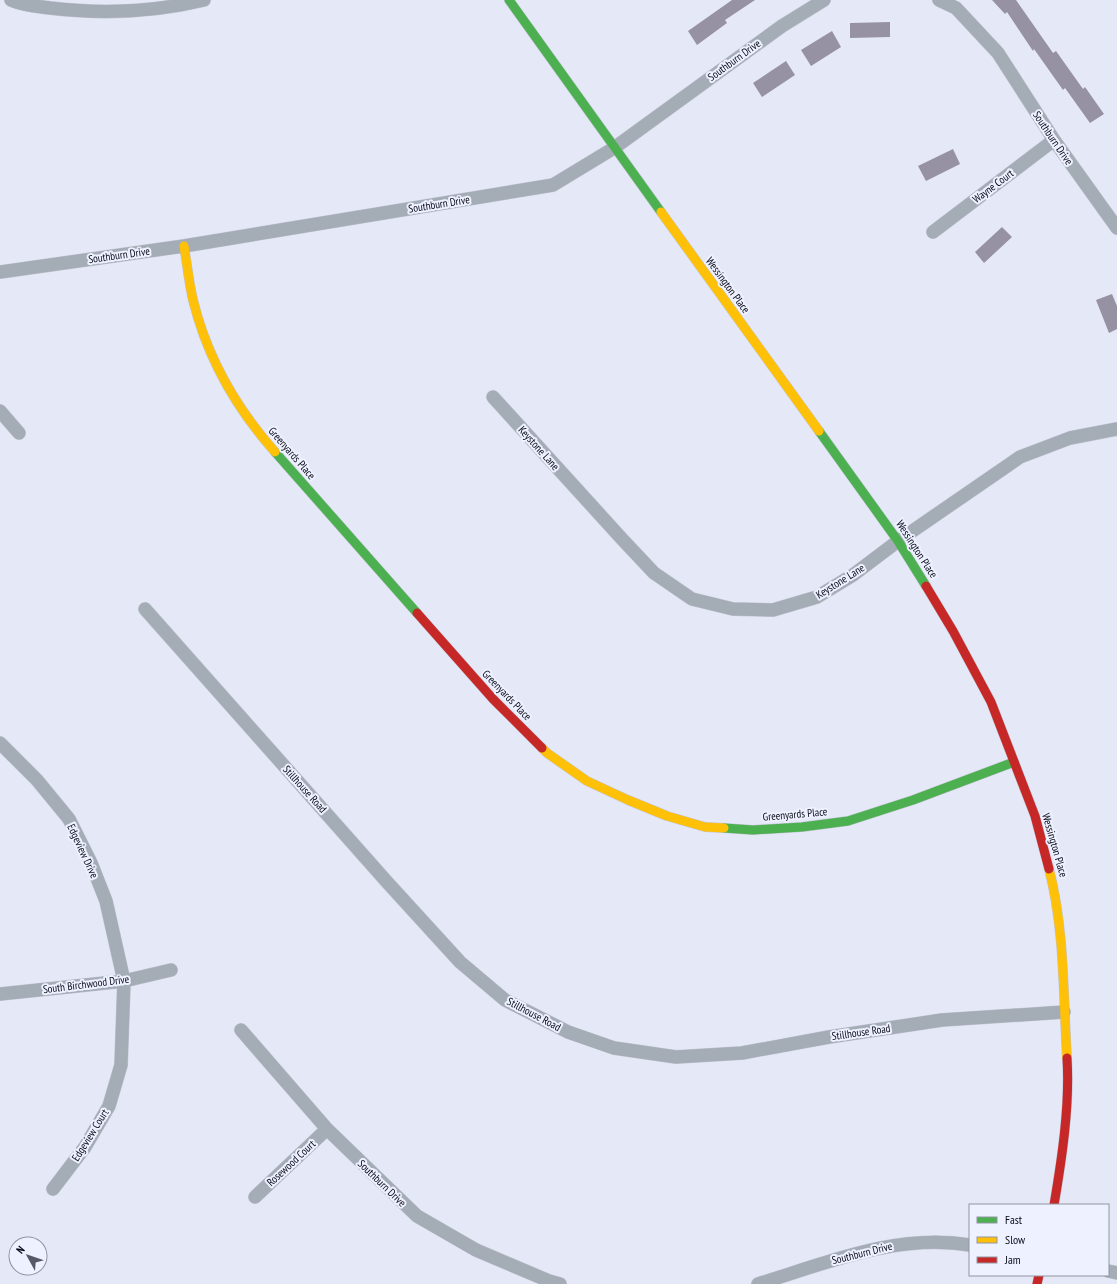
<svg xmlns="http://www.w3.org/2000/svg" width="1117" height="1284" viewBox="0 0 1117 1284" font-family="'PT Sans Narrow',sans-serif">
	<rect width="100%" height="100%" fill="#e5e8f7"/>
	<path fill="#9691a3" d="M732,0H755L725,20L727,23L697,45L688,31Z
		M992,0H1016L1053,53L1056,51L1083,89L1085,87L1104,114L1090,123L1065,88L1063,90L1034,49L1033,51L1007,12L1005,14Z
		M890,22V37L850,38V23Z
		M832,31L841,47L811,66L801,50Z
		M786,61L795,75L762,97L753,83Z
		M953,149L960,164L926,181L918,166Z
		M1002,227L1012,237L984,263L975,252Z
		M1112,294L1117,306V329L1109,333L1096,300Z"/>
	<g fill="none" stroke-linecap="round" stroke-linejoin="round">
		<defs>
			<path id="street" d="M11,0C24,6 37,6 50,8C101,14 155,12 204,0
				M939,0L956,8L998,53L1054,140L1117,228
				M933,232L1054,140
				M0,272L184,246L553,185L614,148L782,26L824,0
				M493,397L622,539L654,573L692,599L733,609L773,610L817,597L853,575L898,541L1020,457L1070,438L1117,429
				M0,411L19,433
				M145,609L387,882L460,962L505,1000L568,1032L614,1048L676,1057L742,1053L829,1037L942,1020L1064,1012
				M0,743L37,780L69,819L91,863L106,901L124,981L121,1065L109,1106L85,1147L53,1189
				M0,994L124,981L171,970
				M241,1030L327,1129L417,1216L476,1250L549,1281L560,1284
				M255,1197L327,1129
				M1108,1271L1117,1273
				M758,1284C826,1263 897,1233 970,1245"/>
			<path id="fast" d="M509,0L661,212
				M819,431L898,541L926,586
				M275,452L417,613
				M724,828L753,830L802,827L848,821L913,800L1014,762"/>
			<path id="slow" d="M661,212L819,431
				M184,246C187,264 189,283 193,300C207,357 236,408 275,452
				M542,748L547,753L587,781L628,800L667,816L705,827L724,828
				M1049,869C1065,931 1063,995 1067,1058"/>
			<path id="jam" d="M926,586L953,631L991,702L1035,816L1049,869
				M417,613L493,699L542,748
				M1054,1205C1062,1158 1070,1105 1067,1058
				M1037,1284L1039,1275"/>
		</defs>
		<use href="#street" stroke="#c3c5d1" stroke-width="14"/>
		<use href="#fast" stroke="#c3c5d1" stroke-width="10"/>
		<use href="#slow" stroke="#c3c5d1" stroke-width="10"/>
		<use href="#jam" stroke="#c3c5d1" stroke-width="10"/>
		<use href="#street" stroke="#a4acb6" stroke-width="13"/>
		<use href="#fast" stroke="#4caf50" stroke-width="9"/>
		<use href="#slow" stroke="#ffc107" stroke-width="9"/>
		<use href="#jam" stroke="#c62828" stroke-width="9"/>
	</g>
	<g text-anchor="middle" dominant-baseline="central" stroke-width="4" stroke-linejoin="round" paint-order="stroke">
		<g font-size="11" fill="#090b16" stroke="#eef1ff">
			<text transform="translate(734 60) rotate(-36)">Southburn Drive</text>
			<text transform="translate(1053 138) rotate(56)">Southburn Drive</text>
			<text transform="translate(993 186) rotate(-37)">Wayne Court</text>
			<text transform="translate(439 204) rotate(-9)">Southburn Drive</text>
			<text transform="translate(119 255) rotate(-8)">Southburn Drive</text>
			<text transform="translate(728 285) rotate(54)">Wessington Place</text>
			<text transform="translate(539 448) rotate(48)">Keystone Lane</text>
			<text transform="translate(292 453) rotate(49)">Greenyards Place</text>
			<text transform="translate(917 549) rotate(57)">Wessington Place</text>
			<text transform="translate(840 581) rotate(-32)">Keystone Lane</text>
			<text transform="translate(507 695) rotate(46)">Greenyards Place</text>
			<text transform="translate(305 789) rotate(48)">Stillhouse Road</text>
			<text transform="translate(795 814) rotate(-5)">Greenyards Place</text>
			<text transform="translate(1055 845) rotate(74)">Wessington Place</text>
			<text transform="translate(83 851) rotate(65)">Edgeview Drive</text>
			<text transform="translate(86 984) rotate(-7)">South Birchwood Drive</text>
			<text transform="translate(534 1014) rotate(28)">Stillhouse Road</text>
			<text transform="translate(861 1032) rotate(-8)">Stillhouse Road</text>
			<text transform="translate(90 1135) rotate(-58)">Edgeview Court</text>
			<text transform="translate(291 1163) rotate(-43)">Rosewood Court</text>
			<text transform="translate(382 1183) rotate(44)">Southburn Drive</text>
			<text transform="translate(862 1253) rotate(-14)">Southburn Drive</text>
		</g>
	</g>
	<rect x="969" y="1204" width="140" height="72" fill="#eef1ff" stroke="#9295a2"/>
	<rect x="977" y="1217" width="20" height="6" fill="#4caf50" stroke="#9295a2"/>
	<text x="1005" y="1224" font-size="12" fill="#090b16">Fast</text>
	<rect x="977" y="1237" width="20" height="6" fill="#ffc107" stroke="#9295a2"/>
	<text x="1005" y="1244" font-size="12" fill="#090b16">Slow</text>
	<rect x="977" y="1257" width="20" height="6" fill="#c62828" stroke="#9295a2"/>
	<text x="1005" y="1264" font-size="12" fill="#090b16">Jam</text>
	<g transform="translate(28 1256) rotate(310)"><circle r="19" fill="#eef1ff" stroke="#9295a2"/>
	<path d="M0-3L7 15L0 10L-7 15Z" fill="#565865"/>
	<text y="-6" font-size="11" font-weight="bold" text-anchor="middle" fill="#090b16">N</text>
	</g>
</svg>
